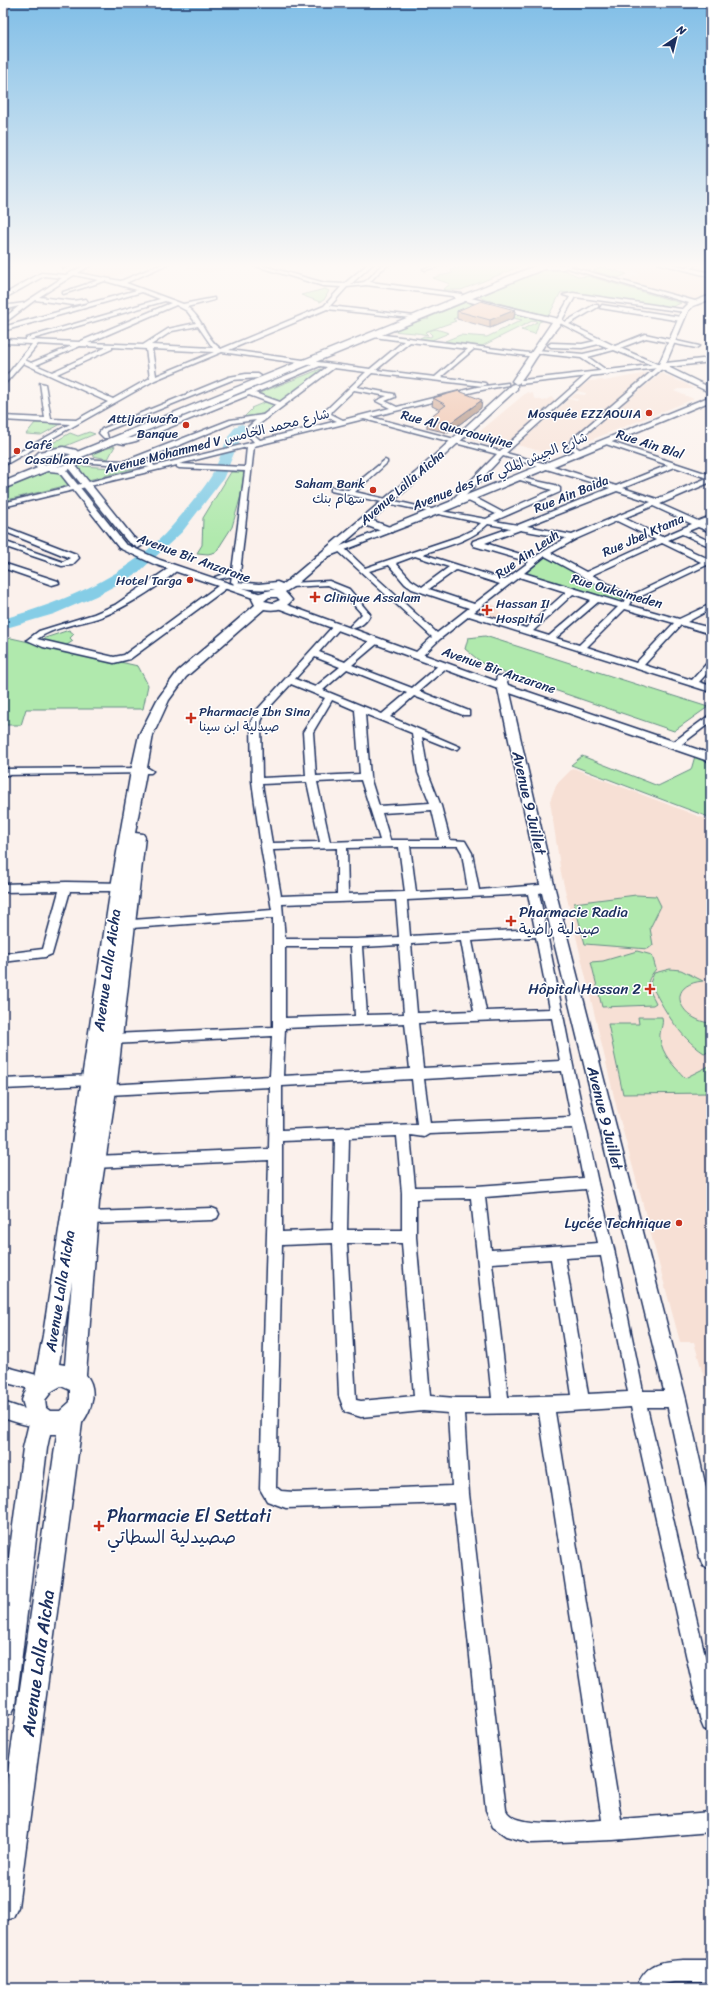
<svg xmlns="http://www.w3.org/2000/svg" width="714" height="1991" viewBox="0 0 714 1991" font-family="Sriracha,'Playpen Sans Arabic',sans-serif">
	<rect width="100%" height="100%" fill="#fbf1ec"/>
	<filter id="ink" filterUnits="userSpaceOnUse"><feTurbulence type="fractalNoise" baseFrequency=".025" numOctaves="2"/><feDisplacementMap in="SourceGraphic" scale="8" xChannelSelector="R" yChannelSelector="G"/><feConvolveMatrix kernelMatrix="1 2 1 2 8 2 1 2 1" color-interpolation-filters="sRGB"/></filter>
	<g filter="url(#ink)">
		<path fill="#f7e0d5" d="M100,263H153L111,278L82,272Z
			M199,263H230L242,267L205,273L185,268Z
			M594,263H655L711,276V295L695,300L625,280L635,276H640L637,275L638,273L603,267L604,265Z
			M648,373L650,375L559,447L552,445L550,448L554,449L548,453L517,445L569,399L577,401L578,399L571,398L575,394L585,395L586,393L576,391L589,381L603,380L604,381Z
			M661,373L688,385L693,389H678L674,391L694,399L588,441L581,439Z
			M527,392L533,394L534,398L544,401L551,397L557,401L502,449L471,439Z
			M486,602L496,606L505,621L503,624L471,614Z
			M573,768L711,821V1402L694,1342H680L616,1105L561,873L550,801L556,785Z"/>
		<path fill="#b0e9ad" stroke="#668c86" d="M478,263H517L521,266L461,290H443L450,284L433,278C440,275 446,275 453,273L451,271L453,269Z
			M601,267L627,274L618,278L593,271Z
			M540,268L545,269V271L562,269L580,277L588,276L681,303L672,307L561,292L549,315H544L483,299L479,296V294Z
			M325,289L329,291L324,300L320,302L301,295Z
			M469,299L548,319L539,322L535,334L521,330L537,322L534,320L482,346L445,341L460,335L487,337L522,320L476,310L453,319L456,321L425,332L428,335C416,332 406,333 394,331L421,320L429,319L427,318L464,303Z
			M436,329L449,333L432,340L420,338L424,336L431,337L432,335L428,331Z
			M321,369L324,370L281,402L257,394Z
			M268,401L275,405C267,415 256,415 244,417L252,409L251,408Z
			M35,423L61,424L41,435L26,434Z
			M89,432L95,434L63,447H49L51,444L70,433L78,436Z
			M115,446L108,459L93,456L92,453Z
			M81,466L133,469L3,501V487L36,474Z
			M231,472H244L241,495L232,527L216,552L208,554L197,553L202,545L203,518Z
			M545,557L620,596L624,599L618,602L524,575Z
			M69,630L74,634L70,638L73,641L64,647L39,640Z
			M485,636L708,707L674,731L487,667L465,649L468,638Z
			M11,638L138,666L148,685L143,709H26L21,725H3V640Z
			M582,756L658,786L691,770L695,756L711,762V818L571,765Z
			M636,895L656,896L661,906L650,928L653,945L648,949L585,944L574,903Z
			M637,951L652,955L656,969C643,985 648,986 656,1003L653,1005L602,1007L591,962L603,961Z
			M670,969L681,970L703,981C663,985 681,1021 711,1023V1052L704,1053C678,1036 664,1009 650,983L654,973Z
			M638,1017H662C664,1025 659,1031 660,1038C662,1055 674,1066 685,1078L711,1065V1093L623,1094L608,1024H639Z"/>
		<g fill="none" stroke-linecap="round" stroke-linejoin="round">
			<path fill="#85cde6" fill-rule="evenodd" d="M242,424L248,428L241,437L223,479L182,532L138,573L96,596L54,614L3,629V619C66,601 129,576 173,525C185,511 203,490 212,475C217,465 221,454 225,444C229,436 233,426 242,424Z"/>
			<defs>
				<path id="minor" d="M70,263H75L63,268V266Z
					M89,263H94L78,273L121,281L164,263H170L126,283L183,304L214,298V300L187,307C203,318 205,338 221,349L324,306L341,287L323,286L246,263H253L325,283L344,284L369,263H374L351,284C355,283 361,283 364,282C375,276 377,263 391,263L380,271L370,282L462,294L460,297L366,285L347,287L330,306L414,316L411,318L327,309L229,350L370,369L404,341L374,337L376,334L537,354L538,355L535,357L474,349L441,377L485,383L486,384L483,386L372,373L357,387L394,394L395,397L385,401L397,407L477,387L508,383V385L477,391L371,417L500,451L587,374H591V376L506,453L550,465L616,486L668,465L603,443V441L605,440L711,475V482L660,504L698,521L711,516V521L704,524L711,527V532L698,527L688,531L711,542V547L682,534L668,540L711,560V566L707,565L631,601L629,605L679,619L711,604V609L687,622L711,628V634L681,625L644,665L692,680L708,662L711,661V669L699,682L711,686V692L469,616L440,639L420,658H414V654L432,637L336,549L343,547L365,568L460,536L474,529L481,523L349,495L331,491V487L348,490L385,460L387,461V463L355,492L435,510L486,519L496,514L466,500V496H472L502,512L552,490L517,479V477L555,485L560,488V492L494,521L518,525L610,488L503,456L456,506H450V502L497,454L364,419L254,446L239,582L235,584L231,582L232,576L219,579L215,577L232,571L245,471L179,468L177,467V465L3,507V503L150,467L78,462L75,460L76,459L125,461L230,420L263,415L276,405L249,395L136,441L124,444L111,441L114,439L132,438L312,365L222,352L155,380L3,466V461L70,424L3,420V416L45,418L40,383L45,384L51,419L76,420L108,402L23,363L3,386V380L32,344L3,343V339L26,340V338L160,299L142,292L3,331V327L137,290L105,281L63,294V292L99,280L74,275L39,297L73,301L86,299L88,302L73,305L35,300L3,324V319L19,306L3,310V306L24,303L62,278L44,276L5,298L3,299V295L41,273L66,275ZM165,301L171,303L79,342L29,340ZM176,305L187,311L196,323L168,329L143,345L88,343ZM198,326L213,348L151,345L172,331ZM410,342L468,349L435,377L376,370ZM38,344L72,346L31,363L25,360ZM80,346L107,347L52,372L36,365ZM112,347L146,349L150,378L113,399L57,374L112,349ZM152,349L214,352L156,376ZM320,366L327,367L280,402L255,393ZM334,368L366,372L326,410V416L337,421L260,440L253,434L254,428ZM354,390L387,396L376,401L390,408L343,420L331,414L332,411ZM256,420L248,427L247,434L254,442L154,466L153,464L151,463L135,462L175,447L233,423ZM247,447L245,467L179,464ZM675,467L707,478L657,499L623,488ZM617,491L651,502L572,535L527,526ZM653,506L692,524L662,537L624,518ZM617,521L656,540L586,572L551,553L576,539ZM488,524L510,528L473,541L472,543L474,546L529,562L505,580L423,554C446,546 471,541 488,524ZM520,530L566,538L533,558L485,543ZM662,543L701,562L630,596L592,575ZM415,556L449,567L422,587L411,580L396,563ZM545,556L626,600L622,603L524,573ZM389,565L405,584L412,589L469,608L437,633L369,571ZM456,570L500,584L474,604L429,589ZM519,577L566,592L526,628L474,612ZM573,594L591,600L549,636L533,631ZM598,602L618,607L579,645L556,638ZM625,609L674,623L636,663L587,647Z
					M444,263H451L425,270L423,269Z
					M692,263H697L690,270H686Z
					M573,293L688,310L685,312L575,297L562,320L565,322L594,305H598V307L569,324L615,346L645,334L699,346L696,348L646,338L620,348L664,367L576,442L575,446L583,452L580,454L568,447L571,440L657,367L614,350L588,357L609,372L610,373L607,375L581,358L535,353L537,350L583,354L609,348L599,344L582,348L551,347L548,345L551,343L582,344L595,341L556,321L570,297L563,295Z
					M602,305L681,317L684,319L681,321L600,308Z
					M246,374H258L261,376L258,378L232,380L106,431L108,438H104L99,433L102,429L229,377Z
					M3,526L76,554L79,558L72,565L62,566L3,546V541L63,562L70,558L3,531Z
					M3,563L58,581L59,583L52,585L3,568Z
					M172,566L179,568C166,583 118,612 98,618C78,624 54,627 37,639L114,657L124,655L222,583H228V587L130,659L114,663L43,647L27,640L39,631L94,614L115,605Z
					M329,581L349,589L370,614C368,621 359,629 351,628L350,626L362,614L343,593L328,585L290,587L286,585L290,583Z
					M337,624L341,627L319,652L345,662L372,639H378V643L352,665L412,688L440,664H446V668L419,691L469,711V715H463L414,696L390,717L460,747L458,749H452L422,737L428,773L441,806L450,840L465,841L472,853L479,890L540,885L545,889L544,892L539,893L573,1066L598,1183L614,1249L643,1391H676L682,1393L684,1399L682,1405L676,1407H647L711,1681V1732L704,1729L701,1722L631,1407L555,1412L621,1819L711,1812V1832L613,1840L531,1843L506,1836L493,1827L486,1810L454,1503L286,1508L267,1501L260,1489L269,1160L94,1168L89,1166L87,1162L89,1158L94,1156L269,1149L270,1087L107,1095L102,1094L101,1090L102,1086L107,1085L270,1076L272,1036L112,1044L108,1042L106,1039L108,1036L112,1034L273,1027V918L118,929L112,925L118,921L272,910L261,847L252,781L251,722L258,709L334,625ZM315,657L340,667L315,687L295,679ZM347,669L407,693L382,714L323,690ZM291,684L325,698L303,732L306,776L262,778L261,722L265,712ZM332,700L355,710L360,774L316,776L313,732ZM365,714L412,733L418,773L430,803L379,806L370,777ZM361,780L380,840L330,842L317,782ZM307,782L320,842L272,843L262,784ZM432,810L439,840H390L382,813ZM410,846H458L462,853L468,890L416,892ZM399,847L405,892L348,894L347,848ZM337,848V894L281,896L273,850ZM528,894L535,929L410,936L407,900ZM396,900L399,937L356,939H285L282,904ZM536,937L550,1009L486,1011L472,941ZM461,941L474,1011L417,1013L411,944ZM399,945L404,1014L367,1015L362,947ZM285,947H351L355,1016L285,1018ZM552,1018L560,1061L423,1068L418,1023ZM405,1023L410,1069L283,1076L285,1028ZM562,1071L571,1117L430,1123L424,1079ZM412,1079L417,1124L282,1130V1086ZM573,1128L583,1178L477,1186L415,1187L410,1135L424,1137L429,1134ZM397,1136L402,1193V1230H347L349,1138ZM335,1139L333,1230L282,1232V1141ZM586,1189L598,1243L491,1250L485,1197ZM471,1198L492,1398H456L430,1396L416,1237V1199ZM333,1243L339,1396L345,1412L361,1417L423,1411L448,1413L452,1486L294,1492L281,1491L276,1487L282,1245ZM347,1243H402L414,1396L361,1401L356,1400ZM601,1256L628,1392L588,1394L565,1258ZM551,1259L572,1395L508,1397L492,1263ZM539,1413L602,1820C582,1821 514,1830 506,1810L469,1494L464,1414Z
					M711,714V722L678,747H672L670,745L672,743Z
					M148,768L153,771L151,773L3,775V769Z
					M66,882L126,883L131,887L126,891H70L52,954L45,957L3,962V954L43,949L59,891L3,892V884Z
					M91,1075L96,1076L97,1080L96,1084L91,1085L3,1089V1079Z
					M212,1208L217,1210L219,1214L217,1218L212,1220L88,1224L83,1222L81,1218L83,1214L88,1212Z
					M3,1366L48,1378L50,1384L48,1390L42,1392L3,1382Z
					M3,1402L21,1408L45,1412L47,1418L45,1424C32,1429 16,1422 3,1418Z
					M684,1960H711V1982H674L664,1984L659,1988H636C646,1964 659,1961 684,1960Z"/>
				<path id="tertiary" d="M658,263H668L711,273V277Z
					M564,265L695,301L711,295V299L693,306L688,311L666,363L711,358V362L668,367L711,388V393L658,368L520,384V380H523L659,364L682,310L689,303L564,267Z
					M711,396V401L438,514L324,558H318L316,556Z
					M63,447L76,450L81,455V461L76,466L133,537L143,545L138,548L127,541L69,469L66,470L125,544L160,560L264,595L265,597L264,599H256L154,564L119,548L59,472L39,470L30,461L39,452ZM63,453L70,454L74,457L73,460C64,467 48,471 39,461L45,456Z
					M279,602L496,681L497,676H505L508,685L711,754V762L510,693L555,889L686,1399L711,1510V1569L703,1566L700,1558L666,1399L541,889L498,689L275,607L274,605Z"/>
				<path id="secondary" d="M454,294L559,319L563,321C546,339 534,363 519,383L516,384L512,381L552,322L454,298Z
					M514,384L517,385V389L421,477L371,520L392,528L393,530L392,532H384L365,525L293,587L285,592L292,600C285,609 275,611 264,609L186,677L169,700L153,735L135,833L143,834L145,837L116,1090L99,1202L86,1375C98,1389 92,1410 82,1423L18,1907L13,1917L3,1922V1806L57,1434H50L47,1448L16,1704L12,1713L3,1717V1603L23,1448L29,1423L22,1400L27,1387L35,1377L43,1335L111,887L131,771L139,735L157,700L178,671L255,605L252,599C259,591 266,592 275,589C261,590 249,590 235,586L233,584L235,582L259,584L277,582L282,584L285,583L415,473L511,385ZM269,597H277L280,600L273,603L264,601ZM72,1281L65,1365L59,1364ZM61,1386L70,1390V1402L60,1411H50L46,1408L45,1400L52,1391Z"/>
				<path id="primary" d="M530,263L553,265L576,263L563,269H544L3,489V482L535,266Z"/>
			</defs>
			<use href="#minor" stroke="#1b2f5e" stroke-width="3"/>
			<use href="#tertiary" stroke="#1b2f5e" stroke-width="3"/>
			<use href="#secondary" stroke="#1b2f5e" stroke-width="3"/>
			<use href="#primary" stroke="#1b2f5e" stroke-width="3"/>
			<use href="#minor" fill="#fff" fill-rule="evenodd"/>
			<use href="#tertiary" fill="#fff" fill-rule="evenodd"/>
			<use href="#secondary" fill="#fff" fill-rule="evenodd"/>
			<use href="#primary" fill="#fff" fill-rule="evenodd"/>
			<path stroke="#1b2f5e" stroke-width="1.5" d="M3,270L18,263"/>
		</g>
		<path fill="#cca08a" stroke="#1b2f5e" d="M515,310L514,318L490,328L457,319V311Z
			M433,398L481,408L448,433L427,428V419L440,410L432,406Z"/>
		<path fill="#a68270" stroke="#1b2f5e" d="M515,310L514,318L490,328V320Z
			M482,400L481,408L448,433L449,424Z"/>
		<path fill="#edbaa0" stroke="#1b2f5e" d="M481,301L515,310L490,320L457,311Z
			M459,391L482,400L449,424L427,419L446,405L433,398Z"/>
	</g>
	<linearGradient id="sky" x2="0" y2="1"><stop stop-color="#80bee7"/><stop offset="0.49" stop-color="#fdf9f6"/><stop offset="1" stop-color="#fdf9f6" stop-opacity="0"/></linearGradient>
	<rect width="714" height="542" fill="url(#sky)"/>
	<g fill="#c8321e" stroke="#fff" stroke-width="1.5">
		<circle cx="649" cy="413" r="4"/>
		<circle cx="186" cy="425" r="4"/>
		<circle cx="17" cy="451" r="4"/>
		<circle cx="373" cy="490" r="4"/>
		<circle cx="190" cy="580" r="4"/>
		<path d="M313 591h4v4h4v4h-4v4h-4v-4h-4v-4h4z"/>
		<path d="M485 604h4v4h4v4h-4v4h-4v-4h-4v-4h4z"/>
		<path d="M189 712h4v4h4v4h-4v4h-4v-4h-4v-4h4z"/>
		<path d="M509 915h4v4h4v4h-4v4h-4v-4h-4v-4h4z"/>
		<path d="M648 983h4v4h4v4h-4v4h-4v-4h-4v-4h4z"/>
		<circle cx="679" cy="1223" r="4"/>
		<path d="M97 1520h4v4h4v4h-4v4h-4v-4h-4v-4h4z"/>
	</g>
	<g text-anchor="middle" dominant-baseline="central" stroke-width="3" stroke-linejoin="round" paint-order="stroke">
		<g font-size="13" fill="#1b2f5e" stroke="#fff" text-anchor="end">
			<text x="641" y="413">Mosquée EZZAOUIA</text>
			<text x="178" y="418">Attijariwafa<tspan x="178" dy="15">Banque</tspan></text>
			<text x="25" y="444" text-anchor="start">Café<tspan x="25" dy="15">Casablanca</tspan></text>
			<text x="365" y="483">Saham Bank<tspan x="365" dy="15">سهام بنك</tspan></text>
			<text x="182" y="580">Hotel Targa</text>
			<text x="324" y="597" text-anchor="start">Clinique Assalam</text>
			<text x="496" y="603" text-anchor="start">Hassan II<tspan x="496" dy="15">Hospital</tspan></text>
			<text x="199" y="711" text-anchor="start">Pharmacie Ibn Sina<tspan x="199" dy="15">صيدلية ابن سينا</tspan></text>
		</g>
		<g font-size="13" fill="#1b2f5e" stroke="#fff">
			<text transform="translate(457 429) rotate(15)">Rue Al Quaraouiyine</text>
			<text transform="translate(217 441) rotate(-14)">Avenue Mohammed V شارع محمد الخامس</text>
			<text transform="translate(650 444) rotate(18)">Rue Ain Blal</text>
			<text transform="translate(500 471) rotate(-22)">Avenue des Far شارع الجيش الملكي</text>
			<text transform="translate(402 487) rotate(-41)">Avenue Lalla Aicha</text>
			<text transform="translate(571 494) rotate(-22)">Rue Ain Baida</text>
			<text transform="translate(643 535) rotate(-24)">Rue Jbel Ktama</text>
			<text transform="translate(527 554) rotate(-35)">Rue Ain Leuh</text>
			<text transform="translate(194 558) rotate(20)">Avenue Bir Anzarane</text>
			<text transform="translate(617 591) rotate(16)">Rue Oukaimeden</text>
			<text transform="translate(499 670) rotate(19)">Avenue Bir Anzarane</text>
		</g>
		<g font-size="15" fill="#1b2f5e" stroke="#fff">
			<text transform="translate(529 803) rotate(77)">Avenue 9 Juillet</text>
			<text transform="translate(107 970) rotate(-82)">Avenue Lalla Aicha</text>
			<text transform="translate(605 1118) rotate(76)">Avenue 9 Juillet</text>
			<text transform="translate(60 1291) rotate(-81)">Avenue Lalla Aicha</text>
		</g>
		<g font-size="15" fill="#1b2f5e" stroke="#fff" text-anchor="end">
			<text x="519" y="912" text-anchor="start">Pharmacie Radia<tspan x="519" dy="17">صيدلية راضية</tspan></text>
			<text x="641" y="989">Hôpital Hassan 2</text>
			<text x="671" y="1223">Lycée Technique</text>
		</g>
		<g font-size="18" fill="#1b2f5e" stroke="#fff" text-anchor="start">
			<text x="107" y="1516">Pharmacie El Settati<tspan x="107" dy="21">صصيدلية السطاتي</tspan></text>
		</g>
		<g font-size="18" fill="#1b2f5e" stroke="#fff">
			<text transform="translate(38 1663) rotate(-82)">Avenue Lalla Aicha</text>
		</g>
	</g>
	<rect width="714" height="1991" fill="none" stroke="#fff" stroke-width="16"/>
	<rect x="8" y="8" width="698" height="1975" fill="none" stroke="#1b2f5e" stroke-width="1.5" filter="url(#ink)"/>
	<g transform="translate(676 38) rotate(35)" stroke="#ffffff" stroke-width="3" paint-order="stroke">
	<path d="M0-3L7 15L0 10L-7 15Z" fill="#1b2f5e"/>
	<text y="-6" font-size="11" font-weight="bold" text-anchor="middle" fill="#1b2f5e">N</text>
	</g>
</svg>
